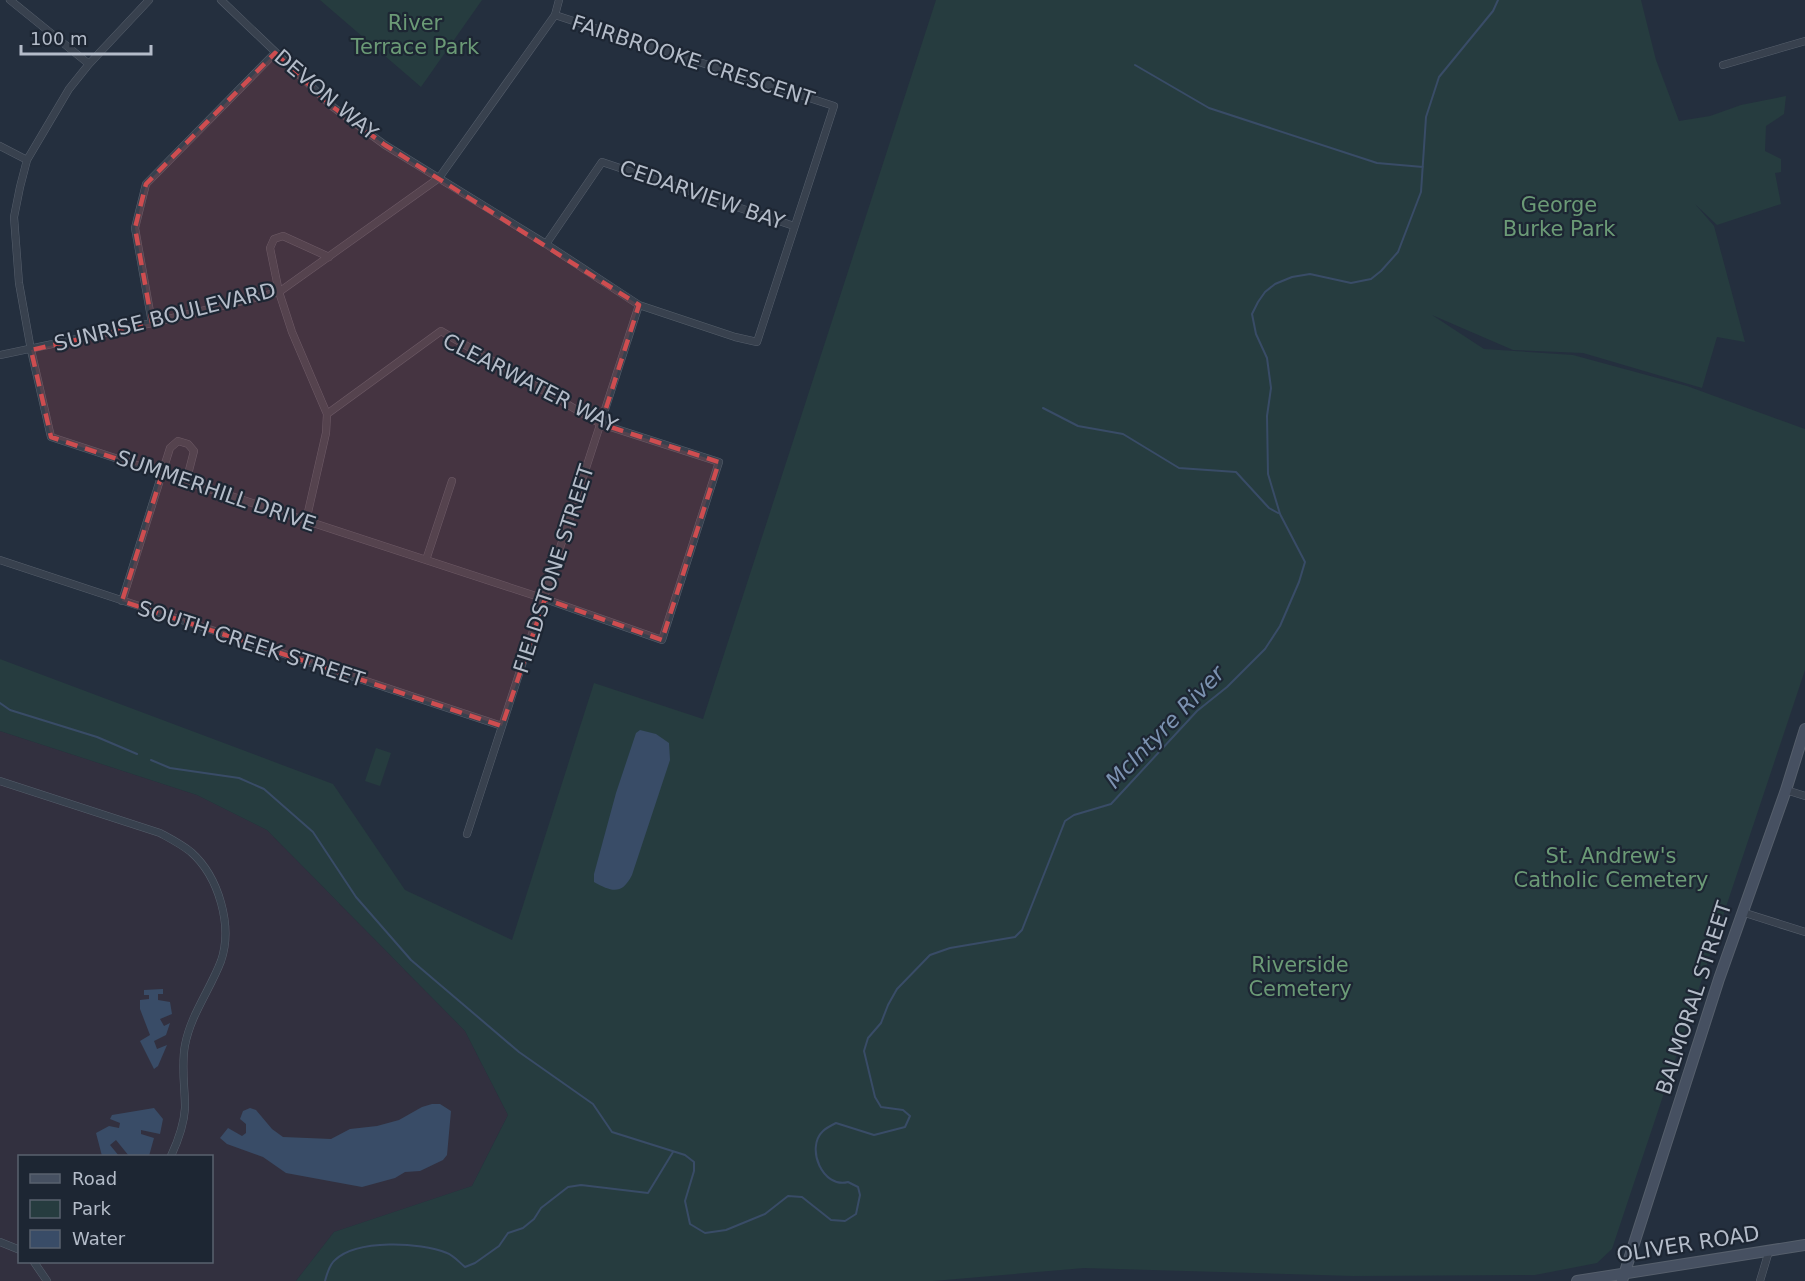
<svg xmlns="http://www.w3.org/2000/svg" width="1805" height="1281" viewBox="0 0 1805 1281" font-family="'DejaVu Sans',sans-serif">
	<rect width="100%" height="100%" fill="#242f3e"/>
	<path fill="#32303f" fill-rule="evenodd" d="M0,731L197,795L267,830L465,1031L508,1115L472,1186L334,1232L296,1281H0ZM20,1156H212V1262H20Z"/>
	<path fill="#263c3f" d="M320,0H482L421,87Z
		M936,0H1641L1656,60L1679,121L1710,116L1741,105L1786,96L1784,114L1766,126L1765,151L1781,159V172L1775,173L1781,204L1717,225L1695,204L1714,226L1745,342L1717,337L1702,388L1583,353L1513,350L1432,315L1484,349L1573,355L1687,386L1805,429V670L1612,1249L1597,1263L1535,1275L1353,1276L1084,1268L933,1281H296L334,1232L472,1186L508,1115L465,1031L267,830L197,795L0,731V659L333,784L405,890L512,940L594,683L703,719Z
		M376,748L391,753L380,786L365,781Z"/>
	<path fill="#394c67" d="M640,730L656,734L669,743L670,760L632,875C622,895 612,892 594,882V874L616,793L636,733Z
		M163,989V994H158V1000L170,1002L172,1014L160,1019L164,1026L170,1023L166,1035L154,1041L157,1049L167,1045L158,1066L154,1069L140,1041L150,1035L140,1009V1000L149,999V995H144V990Z
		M432,1104H440L451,1111L447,1155L443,1160L420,1171L405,1172L395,1178L362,1187L286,1173L263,1157L227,1144L220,1138L228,1128L242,1136L246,1133V1124L240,1119L243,1111L250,1108L256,1110L272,1129L283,1137L331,1139L350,1129L377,1126L399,1120L422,1107Z
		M154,1108L163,1119L160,1134L141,1130V1134L154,1138L149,1156H129L116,1140L110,1145L119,1156H102L96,1133L109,1126L119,1128L120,1123L110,1119L112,1115Z"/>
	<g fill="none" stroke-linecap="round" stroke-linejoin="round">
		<path stroke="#394c67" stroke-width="2" d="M1135,65L1209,108L1377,163L1423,167
			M1043,408L1078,426L1123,434L1179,468L1236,472L1269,508L1278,513
			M0,703L10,710L97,737L137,754
			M151,760L170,768L239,778L264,789L313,832L356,897L411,960L519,1052L593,1104L612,1132L685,1155L694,1162V1171L685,1201L690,1224L705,1233L726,1230L765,1214L788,1196L802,1197L831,1220L845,1221L856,1214L860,1195L858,1187L848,1182C823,1189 805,1148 823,1131C826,1128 832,1125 836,1123L874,1135L905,1127L910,1116L903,1110L881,1107L875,1097L864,1051L868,1038L881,1023L888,1005L897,989L930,955L950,948L1015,937L1022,930L1065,821L1074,815L1111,804L1197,711L1227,687L1265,649L1280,626L1299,582L1305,562L1280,514L1268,474L1267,416L1271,388L1267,358L1256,334L1252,314L1258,302L1265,292L1275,284L1292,277L1310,274L1351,283L1371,279L1381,271L1398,252L1421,192L1426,117L1439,77L1493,11L1498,0
			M325,1281C327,1274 329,1265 335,1260C357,1239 420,1242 447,1253C453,1255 459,1262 465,1267L475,1263L499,1246L508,1233L523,1228L534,1219L541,1208L568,1187L581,1185L648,1193L673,1152"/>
		<defs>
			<path id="minor" d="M10,0L89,64
				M149,0L89,64L69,89L27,160L20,187L14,217L19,283L31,350L51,437L545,599L662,640L719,462L601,424L441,331L327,414
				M221,0L333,107L385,145L546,244L639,305L735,337L757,342L834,106L555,15
				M1723,65L1805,41
				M0,146L27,160
				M546,244L602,162L794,226
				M152,323L135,228L146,184L275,53
				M0,355L152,323L279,292L439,178L555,15L559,0
				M306,521L326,433L327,414L292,332L279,292L270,248L274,239L283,236L329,257
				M0,560L502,726
				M426,560L452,481
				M122,601L170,448L178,441L188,444L194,451L186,482
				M0,781L160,833C171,839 181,844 191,852C219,877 233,926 221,961C210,990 191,1014 185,1045C181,1066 185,1087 185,1108C184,1125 178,1141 171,1156
				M1786,790L1805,796
				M467,834L639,305
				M1742,912L1805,932
				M0,1242L20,1250
				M34,1262L47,1281
				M1760,1281L1769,1251"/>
			<path id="secondary" d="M1577,1281L1805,1245
				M1622,1281L1719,979L1786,790L1805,729"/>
		</defs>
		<use href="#minor" stroke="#565f6c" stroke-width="8"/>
		<use href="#secondary" stroke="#565f6c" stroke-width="12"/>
		<use href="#minor" stroke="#38414e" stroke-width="7"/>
		<use href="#secondary" stroke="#465061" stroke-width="10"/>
	</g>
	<path fill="#ce4d50" fill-opacity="0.2" stroke="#ce4d50" stroke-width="4.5" stroke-dasharray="12 8" stroke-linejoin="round" d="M275,53L333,107L385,145L639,305L601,424L719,462L662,640L545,599L502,726L122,601L162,474L51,437L31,350L152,323L135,228L146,184Z"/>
	<g text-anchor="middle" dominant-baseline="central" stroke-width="4.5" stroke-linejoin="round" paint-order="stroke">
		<g font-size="21" fill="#6b9a76" stroke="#1d2633">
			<text x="415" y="23">River<tspan x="415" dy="24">Terrace Park</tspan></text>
			<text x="1559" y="205">George<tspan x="1559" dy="24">Burke Park</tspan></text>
			<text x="1611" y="856">St. Andrew's<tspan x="1611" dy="24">Catholic Cemetery</tspan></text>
			<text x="1300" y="965">Riverside<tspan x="1300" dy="24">Cemetery</tspan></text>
		</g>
		<g font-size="21" fill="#b4bcc9" stroke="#1d2633">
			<text transform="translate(693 61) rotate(18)">FAIRBROOKE CRESCENT</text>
			<text transform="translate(326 95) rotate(40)">DEVON WAY</text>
			<text transform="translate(702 195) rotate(19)">CEDARVIEW BAY</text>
			<text transform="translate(165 317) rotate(-14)">SUNRISE BOULEVARD</text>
			<text transform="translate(530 383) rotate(27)">CLEARWATER WAY</text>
			<text transform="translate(216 491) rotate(19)">SUMMERHILL DRIVE</text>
			<text transform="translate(554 569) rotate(-72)">FIELDSTONE STREET</text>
			<text transform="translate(251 644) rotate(18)">SOUTH CREEK STREET</text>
			<text transform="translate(1694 998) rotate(-72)">BALMORAL STREET</text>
			<text transform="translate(1688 1244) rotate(-9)">OLIVER ROAD</text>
		</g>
		<g font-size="22" font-style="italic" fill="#7c92b1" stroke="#1d2633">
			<text transform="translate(1165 727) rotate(-46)">McIntyre River</text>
		</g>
	</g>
	<rect x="18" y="1155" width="195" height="108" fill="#1d2633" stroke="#59626f" stroke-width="1.5"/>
	<rect x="30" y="1174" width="30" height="9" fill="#465061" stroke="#59626f" stroke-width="1.5"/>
	<text x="72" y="1185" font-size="18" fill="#b4bcc9">Road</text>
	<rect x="30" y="1200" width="30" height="18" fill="#263c3f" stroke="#59626f" stroke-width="1.5"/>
	<text x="72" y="1215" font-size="18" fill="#b4bcc9">Park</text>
	<rect x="30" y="1230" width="30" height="18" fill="#394c67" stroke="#59626f" stroke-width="1.5"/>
	<text x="72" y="1245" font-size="18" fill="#b4bcc9">Water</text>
	<path d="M21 45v9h130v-9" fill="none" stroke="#b4bcc9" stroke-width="3"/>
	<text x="30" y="45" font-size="18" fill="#b4bcc9" stroke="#1d2633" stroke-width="4.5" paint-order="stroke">100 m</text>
</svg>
